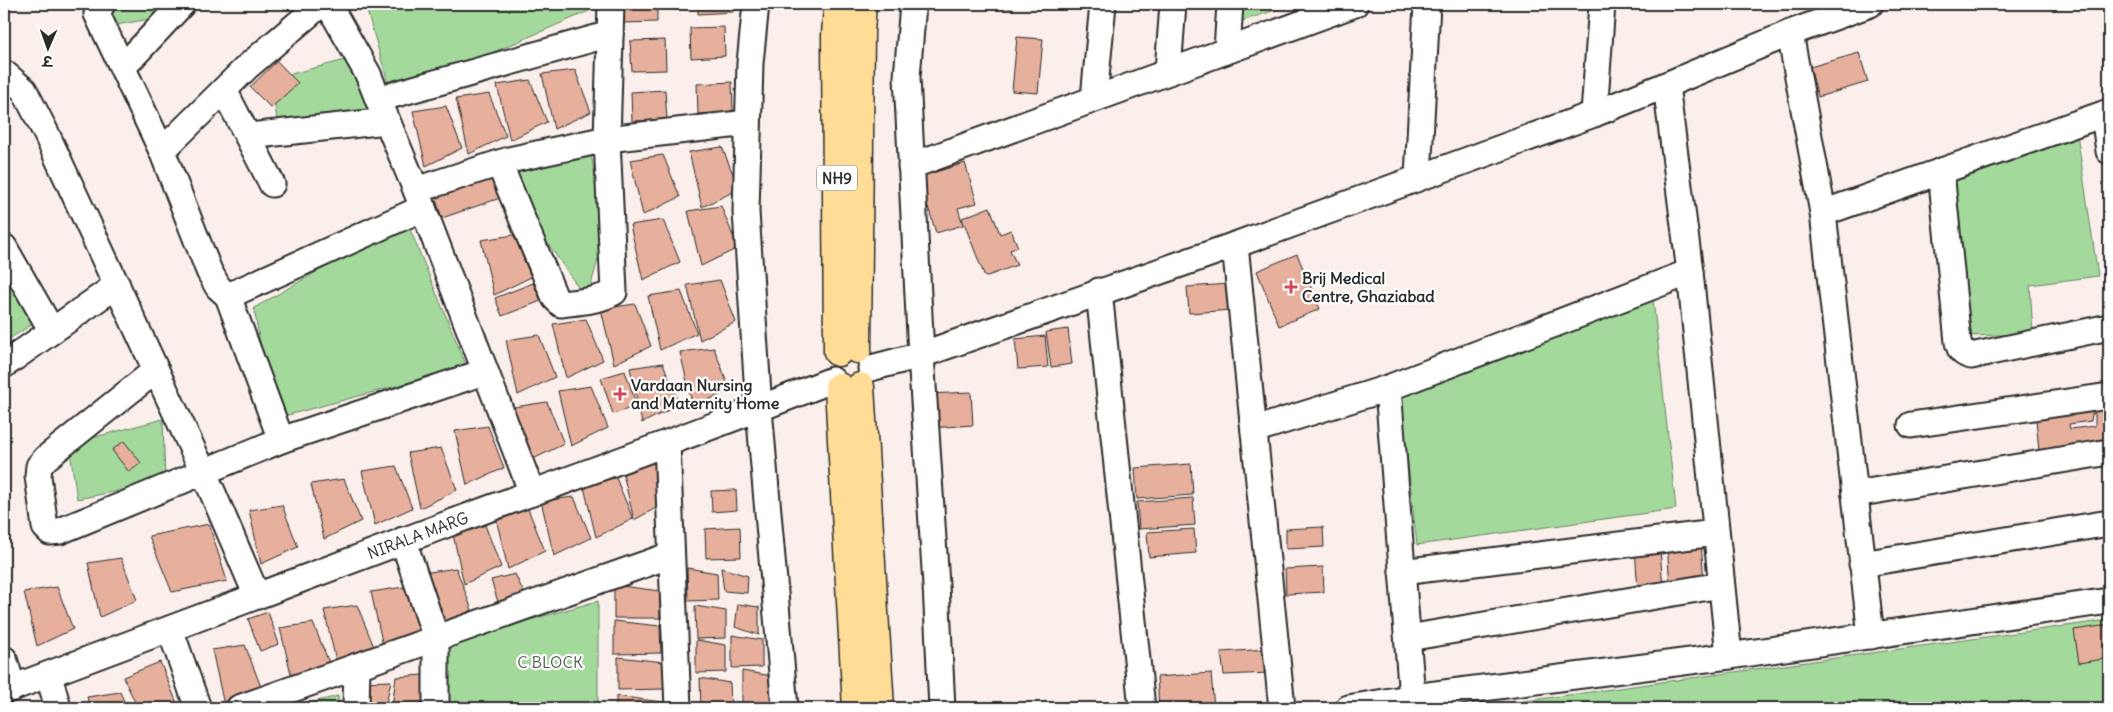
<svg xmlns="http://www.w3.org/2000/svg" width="2113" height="712" viewBox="0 0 2113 712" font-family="Delius,'Playpen Sans Deva',sans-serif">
	<rect width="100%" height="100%" fill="#faefeb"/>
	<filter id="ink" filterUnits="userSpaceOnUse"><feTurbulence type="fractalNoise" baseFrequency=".02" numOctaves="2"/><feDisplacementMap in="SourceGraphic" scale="10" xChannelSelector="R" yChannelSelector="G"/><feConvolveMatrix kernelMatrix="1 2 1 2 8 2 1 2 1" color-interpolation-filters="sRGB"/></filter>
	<g filter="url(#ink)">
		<path fill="#a4d99c" stroke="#688264" d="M91,4H182L183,13L94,29Z
			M365,4H588L589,11L392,96Z
			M1243,4H1294L1242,21Z
			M365,55L368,118L279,134L271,79Z
			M2077,134L2098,276L2030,285L2033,334L1968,336L1946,173Z
			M591,154L605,233L587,300L533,222L516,170Z
			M406,220L467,367L273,419L254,308Z
			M4,272L36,322L4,342Z
			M1653,299L1676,509L1417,545L1400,394Z
			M163,419L165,482L77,499L69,444Z
			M598,601V708H447V643Z
			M2109,620V708H1475Z
			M338,696L339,708H290Z"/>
		<path fill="#e7b09c" stroke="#2b2b2b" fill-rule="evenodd" d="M622,4H657V22L623,23Z
			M698,4H732L733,12L698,14Z
			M953,4H1012V8Z
			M724,27L725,56L691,58L690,28Z
			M1017,37L1043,39L1038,93L1012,91Z
			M665,40L666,70L632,71L630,41Z
			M1859,53L1868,82L1818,97L1810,67Z
			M277,61L298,83L271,108L250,87Z
			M575,70L591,112L554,129L542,74Z
			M530,80L547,122L510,140L497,85Z
			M732,82L733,112L698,114L697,84Z
			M665,90L667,120L632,121L631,92Z
			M489,94L506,136L469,154L456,99Z
			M446,106L462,148L426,166L413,111Z
			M722,147L739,189L702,207L689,152Z
			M663,155L680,197L643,215L630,160Z
			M965,163L977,203L958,208L963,225L936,233L919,177Z
			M494,170L503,197L442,218L433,191Z
			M721,206L738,248L701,266L688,211Z
			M990,207L1000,234L1011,230L1018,247L1010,250L1017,265L985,277L962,218Z
			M663,220L680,262L643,280L630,225Z
			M514,235L531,277L494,295L481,240Z
			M1297,254L1320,309L1279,326L1257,271Z
			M720,280L736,322L700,340L687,285Z
			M533,283L541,301L502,316L495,298Z
			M1229,284L1232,310L1189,313L1187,287Z
			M681,291L697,333L660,350L648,296Z
			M635,304L651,346L614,364L601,309Z
			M586,319L603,360L566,378L553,324Z
			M1068,329L1072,364L1051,367L1046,332Z
			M539,335L555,377L518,395L506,340Z
			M1045,336L1048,367L1018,369L1015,339Z
			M714,348L730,390L693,407L680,352Z
			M663,363L679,405L642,423L630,368Z
			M625,371L637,406L613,414L601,378Z
			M591,386L608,428L571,446L558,391Z
			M971,392L973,425L930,428L928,394Z
			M2109,397V445L2039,451L2035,408ZM2092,414H2095V426L2070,429L2069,424L2091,421Z
			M547,402L564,444L527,462L514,407Z
			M488,426L504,468L467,485L455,431Z
			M124,441L141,463L129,472L112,450Z
			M441,448L457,490L420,508L408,453Z
			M654,460L665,503L634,520L621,465Z
			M1191,464L1193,495L1137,499L1135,468Z
			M396,466L412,508L375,525L362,471Z
			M616,478L633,519L596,537L583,483Z
			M344,479L361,521L324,539L311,484Z
			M736,490L737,510L712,512L711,491Z
			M574,497L591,538L554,556L541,501Z
			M1193,498L1195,525L1139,529L1137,502Z
			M282,505L298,547L261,564L249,510Z
			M528,509L545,551L508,569L495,514Z
			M209,524L227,581L172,592L149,536Z
			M485,525L501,567L464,584L452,530Z
			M740,527L741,557L706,558L705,529Z
			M1323,527L1324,547L1286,549V529Z
			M1194,529L1196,553L1149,557L1147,532Z
			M1701,541L1704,584L1670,586L1667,544Z
			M1660,548L1663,589L1638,591L1635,549Z
			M121,558L137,600L100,617L88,563Z
			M1323,567L1324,592L1286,594L1285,569Z
			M456,568L472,610L436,628L423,573Z
			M687,568L717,573L718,600L688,601Z
			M721,568L748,576L747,593L724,591Z
			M515,574L524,593L498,602L491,580Z
			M614,585L660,591V618H614Z
			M57,587L73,629L37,646L24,592Z
			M404,587L420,629L383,646L371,592Z
			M738,604L759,607V635L735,627Z
			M357,605L374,647L337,665L324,610Z
			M695,606L726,611V638L696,639Z
			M268,612L279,644L260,651L248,619Z
			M614,621L660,626L661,653L614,654Z
			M313,623L330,665L293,682L280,628Z
			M2109,625V658L2079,663L2074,630Z
			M732,635L762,640V667L732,668Z
			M696,640L726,645V672L696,673Z
			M245,645L261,687L224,705L212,650Z
			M1268,649L1270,673L1224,675L1221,652Z
			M618,657L664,662L665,689L618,690Z
			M160,662L179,708H138L123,677Z
			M742,671L772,676V704L742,705Z
			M1211,673L1214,708H1159L1157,677Z
			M424,675L426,705L392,707L396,677Z
			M700,678L730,683L731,708H701Z
			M391,681L385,708H360L363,682Z
			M120,692L127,708H90L87,697Z
			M616,696L662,702V708H616Z"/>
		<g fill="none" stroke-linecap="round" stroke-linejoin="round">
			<defs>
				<g id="minor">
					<path d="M102,4L97,14L162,151L209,271L218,287L228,296L423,208"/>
					<path d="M328,4L368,74L378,99L416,190L532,493"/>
					<path d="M756,4L750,63L746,212L759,409L785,708"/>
					<path d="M913,4L907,77L921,355L936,585L942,708"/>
					<path d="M1790,33L1823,213L1871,636"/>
					<path d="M1227,50L1230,4"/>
					<path d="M123,67L182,4"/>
					<path d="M1168,71L1173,4"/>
					<path d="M4,73L24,90L46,133L212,491L257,596"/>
					<path d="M1666,85L1690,272L1729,656"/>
					<path d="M224,90L272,184"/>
					<path d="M1094,98L1103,4"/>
					<path d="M378,99L610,34"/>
					<path d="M1594,114L1602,4"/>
					<path d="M2104,114L2109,151"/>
					<path d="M248,136L387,121"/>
					<path d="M162,151L247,67L321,4"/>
					<path d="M499,163L555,298L561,304C578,302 599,301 614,292L607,139L611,4"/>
					<path d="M911,166L1355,4"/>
					<path d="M1941,171L1958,342C1960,351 1963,354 1971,356L2109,327"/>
					<path d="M1418,177L1427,4"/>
					<path d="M416,190L509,160L607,139L748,123"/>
					<path d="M1823,213L2109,112"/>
					<path d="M1235,245L1282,708"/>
					<path d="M4,247L52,331"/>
					<path d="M1099,291L1142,708"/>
					<path d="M228,296L281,440"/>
					<path d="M4,365L117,285"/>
					<path d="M871,368L921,355L1235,245L1594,114L1666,85L1790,33L1870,4"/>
					<path d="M156,370L46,458L39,466L38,476L45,527L50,532L60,531L281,440L484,372"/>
					<path d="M1388,388L1412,698"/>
					<path d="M1911,425L2109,396"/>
					<path d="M1254,430L1388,388L1690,272"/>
					<path d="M667,443L678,708"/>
					<path d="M1855,494L2109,452"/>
					<path d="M403,540L436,638V708"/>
					<path d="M1862,564L2109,523"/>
					<path d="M1402,572L1715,533"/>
					<path d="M170,629L198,708"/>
					<path d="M1408,638L1721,585"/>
					<path d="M4,659L13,688"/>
					<path d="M49,676L58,708"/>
					<path id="s1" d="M4,691C151,637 298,580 445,525C574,477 704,431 832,380"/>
					<path d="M239,708L671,555"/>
					<path d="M356,708L357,666"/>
					<path d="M1348,708L1421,696L1729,656L2109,601"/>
				</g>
				<path id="highway" d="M857,349L860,33L862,4
					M838,352L836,36L838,4
					M839,387L857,708
					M860,387L880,708"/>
			</defs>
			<use href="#minor" stroke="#2b2b2b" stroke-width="29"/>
			<use href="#highway" stroke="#2b2b2b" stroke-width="31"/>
			<use href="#minor" stroke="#fff" stroke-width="25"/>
			<use href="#highway" stroke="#ffdd96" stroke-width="28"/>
		</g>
	</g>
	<g fill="#d1495b" stroke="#fff" stroke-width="2">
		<path d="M1288.5 279.5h5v5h5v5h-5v5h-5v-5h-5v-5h5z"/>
		<path d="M617.5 386.5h5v5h5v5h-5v5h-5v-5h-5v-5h5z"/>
	</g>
	<g text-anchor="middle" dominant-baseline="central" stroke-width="4.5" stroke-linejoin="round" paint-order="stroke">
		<rect fill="#fff" stroke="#6b6b6b" stroke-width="1" x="817" y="165.5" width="40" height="25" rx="4"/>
		<g font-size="15" font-weight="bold" fill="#2b2b2b">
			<text x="837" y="178">NH9</text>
		</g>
		<g font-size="16" font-weight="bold" fill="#2b2b2b" stroke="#fff" text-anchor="start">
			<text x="1302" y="278">Brij Medical<tspan x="1302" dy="18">Centre, Ghaziabad</tspan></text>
			<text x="631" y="385">Vardaan Nursing<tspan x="631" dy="18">and Maternity Home</tspan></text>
		</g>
		<g font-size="16" fill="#2b2b2b" stroke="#fff">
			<text stroke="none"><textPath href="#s1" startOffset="442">NIRALA MARG</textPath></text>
		</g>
		<g font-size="16" fill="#4f5f4d" stroke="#fff">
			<text x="550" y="662">C BLOCK</text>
		</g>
	</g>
	<rect width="2113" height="712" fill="none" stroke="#fff" stroke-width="20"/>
	<rect x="10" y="10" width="2093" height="692" fill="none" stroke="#2b2b2b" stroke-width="2" filter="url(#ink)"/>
	<g transform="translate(48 48) rotate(182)" stroke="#ffffff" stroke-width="4" paint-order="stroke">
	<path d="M0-4L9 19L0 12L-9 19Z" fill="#2b2b2b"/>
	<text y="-8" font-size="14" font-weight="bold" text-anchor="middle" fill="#2b2b2b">उ</text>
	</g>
</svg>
